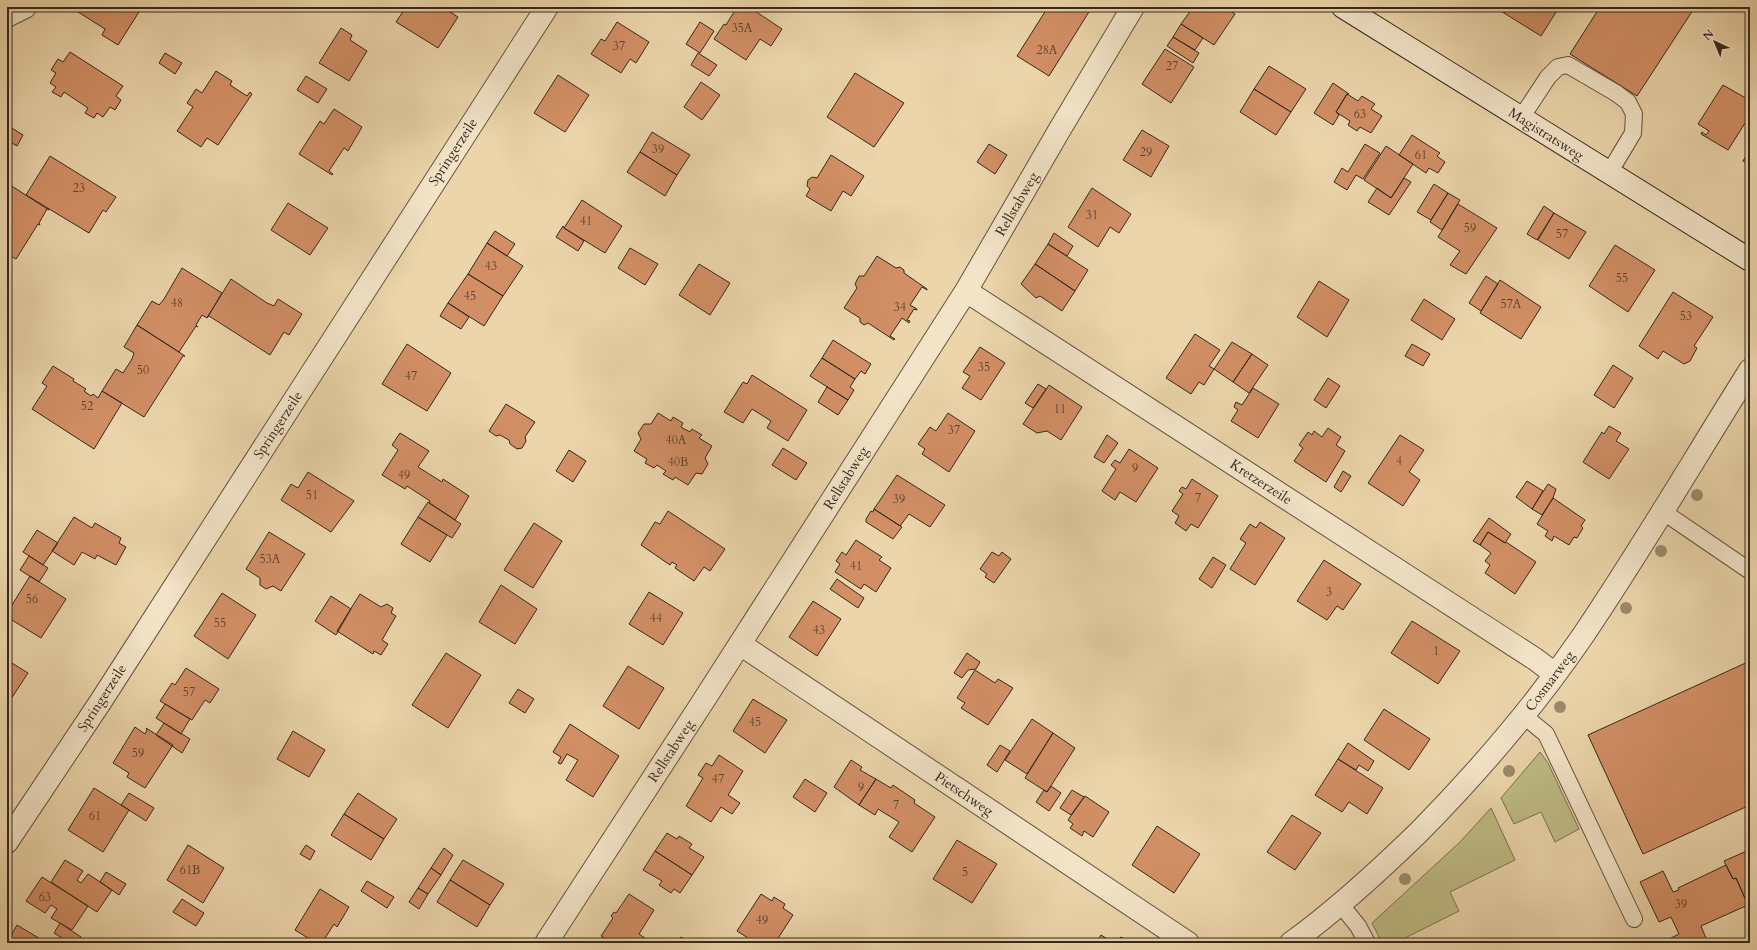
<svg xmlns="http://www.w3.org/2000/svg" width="1757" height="950" viewBox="0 0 1757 950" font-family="Cardo,serif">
	<rect width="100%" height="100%" fill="#ecd5ab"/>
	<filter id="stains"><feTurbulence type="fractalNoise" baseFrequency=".005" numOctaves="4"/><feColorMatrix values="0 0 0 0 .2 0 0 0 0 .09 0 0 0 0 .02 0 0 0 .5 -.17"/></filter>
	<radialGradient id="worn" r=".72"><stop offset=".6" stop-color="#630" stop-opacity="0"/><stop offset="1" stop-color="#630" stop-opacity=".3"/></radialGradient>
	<path fill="#bfbb84" stroke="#7a7250" d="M1540,752L1548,763L1579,829L1555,842L1541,812L1514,824L1501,798Z
		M1491,808L1515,860L1450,892L1459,911L1395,943H1382L1372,923L1460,842Z"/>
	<path fill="#d28f66" stroke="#36281c" d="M82,7H132L139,12L118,45L102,35L105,29L78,12Z
		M406,7H442L458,17L438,48L396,22Z
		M734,7H749L782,29L771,46L760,39L746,60L714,39L724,24L726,25L734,12L732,11Z
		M805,7H816L813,12Z
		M1048,7H1092L1049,76L1017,56Z
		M1193,7H1224L1235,14L1214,45L1181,24Z
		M1495,7H1507L1504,13Z
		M1507,7H1555L1558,9L1541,36L1504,13Z
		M1600,7H1695L1637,96L1570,54Z
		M617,22L649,42L636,63L630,59L621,73L591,54L601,39L605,41Z
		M700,22L714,31L700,53L686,44Z
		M1181,24L1203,38L1195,50L1173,37Z
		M341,28L352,35L350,40L367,51L349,81L319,63Z
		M1173,37L1199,53L1193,63L1167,46Z
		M1165,49L1194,67L1171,103L1142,84Z
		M70,52L123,86L116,96L121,100L115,110L110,107L103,117L97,113L94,118L85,113L88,108L64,92L61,97L52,92L56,87L50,83L56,73L51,70L58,59L63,62Z
		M165,53L182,63L175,74L159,63Z
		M698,53L717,65L709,76L691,65Z
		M1269,66L1306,89L1291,112L1254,89Z
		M216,71L232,81L230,85L247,96L250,92L252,94L218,145L207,138L201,147L177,131L193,107L187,103L196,89L202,93Z
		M855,73L904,103L874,147L827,117Z
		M558,75L589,95L565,132L534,113Z
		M306,76L327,89L318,103L297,90Z
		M701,82L720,95L702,120L684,107Z
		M1333,83L1349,94H1347L1336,112L1339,115L1333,125L1314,113Z
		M1723,85L1749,100L1748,103L1750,104V119L1747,124L1745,123L1728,150L1701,134L1702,132L1706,135L1709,131L1698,124Z
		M1254,89L1291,112L1276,135L1240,112Z
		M1347,94L1358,101L1362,96L1375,104L1371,109L1382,116L1371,133L1360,127L1357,131L1348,125L1350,121L1336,112Z
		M334,109L362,127L348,151L344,148L329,171L333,174L332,175L299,154L320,121L324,124Z
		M7,125L23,135L17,146L7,140Z
		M1142,130L1169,146L1151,177L1123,160Z
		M652,132L690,155L677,175L640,152Z
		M1412,135L1440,153L1437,156L1445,162L1438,173L1429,168L1426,173L1399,155Z
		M989,144L1007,155L995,174L977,162Z
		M1365,144L1380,153L1363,179L1356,175L1347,190L1334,182L1342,168L1348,172Z
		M1386,146L1413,164L1391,198L1364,180Z
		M1750,149V165L1743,161Z
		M640,152L677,175L665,196L627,172Z
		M831,155L864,176L851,196L843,191L831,211L806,196L810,189L807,186L808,180L812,177L817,178Z
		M50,156L116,197L106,212L103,210L89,233L26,195Z
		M1404,178L1411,182L1389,215L1368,202L1377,188L1391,198Z
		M7,183L49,210L47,209L39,223L40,225L38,224L16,259L7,254Z
		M1434,184L1448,193L1431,220L1417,212Z
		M1092,188L1131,214L1119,233L1110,227L1098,247L1068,227Z
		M1448,193L1460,200L1442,230L1430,222Z
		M582,200L622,226L605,253L564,228Z
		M288,203L328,228L310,255L271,230Z
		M1458,204L1497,228L1466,274L1450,265L1460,251L1438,237Z
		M1544,206L1554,213L1537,240L1527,234Z
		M1554,213L1586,232L1569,259L1538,240Z
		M563,226L564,228L584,241L578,251L556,237Z
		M495,231L515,244L507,256L487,243Z
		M1054,233L1073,246L1067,256L1048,244Z
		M487,243L523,266L503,296L468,274Z
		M1048,244L1088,270L1075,291L1035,264Z
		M1615,245L1655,270L1628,312L1589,286Z
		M630,248L658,264L645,285L618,268Z
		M877,256L896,268L900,267L904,270V273L927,289V290L922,287L910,305L917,309V310L914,309L907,320L910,321L909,323L902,318L890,336L895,339L894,340L868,323L864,325L860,322V318L844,308L857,288L855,284L859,276H864Z
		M699,264L730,283L710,315L679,295Z
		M1035,264L1075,291L1062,311L1040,296L1036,298L1021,284Z
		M182,268L222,293L207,318L202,315L196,325L198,327L196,326L179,352L137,325L152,301L159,305L164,299Z
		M468,274L503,296L484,326L448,303Z
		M1486,276L1498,284L1481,311L1469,303Z
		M231,279L267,303L274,306L278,299L302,314L289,335L284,332L270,355L209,316L207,318Z
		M1500,280L1541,307L1521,339L1480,313Z
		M1319,281L1349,300L1327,337L1297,317Z
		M1673,292L1713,317L1694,346L1697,348L1690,361L1684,364L1663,351L1658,359L1639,346Z
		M1424,299L1455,319L1442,340L1411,320Z
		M448,303L469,317L461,329L440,316Z
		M137,325L185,356H183L144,417L102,391L116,369L123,373L132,359L134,353L124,347Z
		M1195,334L1220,350L1209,366L1214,369L1204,385L1199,382L1191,394L1166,378Z
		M833,340L871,364L865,374L861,371L855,379L822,358Z
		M1232,342L1252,354L1233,382L1214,369Z
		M407,344L451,373L427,411L382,384Z
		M1412,344L1430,354L1423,366L1405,356Z
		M980,347L1005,363L981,400L962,388L970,376L963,372Z
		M1252,354L1268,365L1249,393L1233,382Z
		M822,358L855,379L850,387L854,390L848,400L810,376Z
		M1613,365L1633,378L1614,408L1594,395Z
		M53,366L74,379L73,381L86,389L84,391L91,396L93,394L98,398L102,391L122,403L94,449L32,409L47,386L42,383Z
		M752,375L807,410L788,441L767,428L771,421L752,409L743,423L724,412L743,382L747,384Z
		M1328,378L1340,386L1326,408L1314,400Z
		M1038,384L1046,389L1033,408L1025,403Z
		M1049,385L1082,407L1061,440L1047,431L1037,433L1023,424Z
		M827,387L848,400L838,415L818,402Z
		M1253,388L1279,404L1258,438L1231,421L1238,410L1234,407L1236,402L1242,405Z
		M506,404L535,422L525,437L526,441L522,448L517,449L510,444L509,440L500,435L496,436L489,431Z
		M658,413L671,421L673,417L683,423L681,427L690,432L692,429L702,435L699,438L712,446L705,458L708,464L702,474L696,473L688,485L675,477L673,480L663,474L666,471L657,465L654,468L645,463L647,459L634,451L641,439L638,433L644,424H651Z
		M948,413L975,431L949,472L922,454L925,449L918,444L930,427L936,431Z
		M1609,426L1621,433L1616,441L1629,449L1609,479L1583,462L1602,432L1604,434Z
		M1328,428L1341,437L1336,445L1345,451L1326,482L1294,461L1303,448L1299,445L1308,432L1312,435L1314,431L1322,437Z
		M400,433L429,451L418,467L442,482L443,479L469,496L455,520L429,503L430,501L407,486L405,489L382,475L398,450L392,445Z
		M1107,435L1118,443L1104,463L1094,457Z
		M1400,435L1424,450L1409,472L1420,480L1403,506L1368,483Z
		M783,448L807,463L796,480L772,465Z
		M1129,449L1158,468L1136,502L1120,492L1115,500L1102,491L1116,469L1111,465L1115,460L1120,463Z
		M569,450L586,461L573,482L556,471Z
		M1343,471L1351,476L1341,492L1334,487Z
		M308,472L354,501L331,532L281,500L291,484L298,488Z
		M897,475L945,505L930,527L909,514L900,526L874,509Z
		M1192,479L1218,496L1198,528L1191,524L1186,531L1175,523L1179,516L1172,511L1183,494L1179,491L1182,487L1186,489Z
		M1527,481L1543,491L1532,509L1516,497Z
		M1548,484L1556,489L1553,498L1542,515L1532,509Z
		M1553,498L1585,520L1581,526L1583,528L1577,538L1574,537L1569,545L1554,536L1552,541L1545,536L1548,531L1537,524Z
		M428,502L461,524L452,538L418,517Z
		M874,509L902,527L893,539L866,522V519L871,511L873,512Z
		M668,511L725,549L710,571L704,567L694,581L675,568L677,565L672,562L670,565L641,545L655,522L660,524Z
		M74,517L92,528L95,523L121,538L119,543L126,547L116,565L97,555L95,559L82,552L74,565L52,551Z
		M418,517L447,535L430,562L401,544Z
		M1489,518L1511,534L1505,543L1488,532L1480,545L1473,541Z
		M1260,522L1285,538L1255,585L1230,569L1246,543L1240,539L1250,524L1256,528Z
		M534,523L562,541L533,588L504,570Z
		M37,530L58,543L43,565L23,552Z
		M269,532L305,554L281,591L273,586L266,589L260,585V578L246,569Z
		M1488,532L1505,543L1506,542L1536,562L1515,594L1485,573L1490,565L1485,561L1491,553L1480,545Z
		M856,540L882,557L879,560L891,568L876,592L864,584L861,589L835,572L840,564L836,561L842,552L846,555Z
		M992,552L999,556L1002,552L1011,559L994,583L985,577L987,574L980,569Z
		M29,556L48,568L39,582L20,570Z
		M1213,557L1226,565L1212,588L1199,579Z
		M1324,560L1361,584L1343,610L1337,606L1327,620L1297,601Z
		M30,576L66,599L41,638L7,617V613Z
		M837,579L864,598L858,608L830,589Z
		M501,585L537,609L515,644L479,622Z
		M649,592L683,613L663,645L629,624Z
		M222,593L256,615L228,659L194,636Z
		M360,594L381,607L387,604L393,608L391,613L396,616L382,640L388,644L381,655L374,651L373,654L337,631Z
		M331,596L351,609L336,635L315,621Z
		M813,601L841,619L817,656L789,637Z
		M1412,621L1460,651L1438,684L1391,653Z
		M446,653L481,675L448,728L412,705Z
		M967,653L980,662L976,669L968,670L962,678L954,673Z
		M7,660L28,673L7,705Z
		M1750,661V805L1643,854L1588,735Z
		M628,666L664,688L639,729L603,706Z
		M186,668L219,689L210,703L205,700L192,720L160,701L172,683L175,685Z
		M975,670L995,683L998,679L1013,688L988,725L961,708L965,703L957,698Z
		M518,689L534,699L525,713L509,703Z
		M753,699L787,720L765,753L733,731Z
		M165,704L190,719L181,734L156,718Z
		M1384,709L1430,739L1409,770L1364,740Z
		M1032,719L1053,733L1027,774L1005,760Z
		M164,723L190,739L182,753L156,735Z
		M570,724L619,756L593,797L566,780L578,760L567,754L561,764L558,763L561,757L553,752Z
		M135,727L145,734L147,730L146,728L173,745L145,788L127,777L129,773L113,763Z
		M293,731L325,750L309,777L277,759Z
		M1053,733L1075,748L1047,792L1025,778Z
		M1348,743L1374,761L1368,771L1359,765L1356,770L1338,759Z
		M1000,745L1010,751L997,772L987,765Z
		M719,755L743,771L728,795L740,803L732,814L721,807L711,822L686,806L703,778L698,775L706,763L712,766Z
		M1338,759L1383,788L1367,814L1349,802L1342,812L1315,795Z
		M851,760L862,767L860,770L876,779L859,805L834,787Z
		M805,779L827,793L815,812L793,797Z
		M876,779L891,788L893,785L915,800L914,803L935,817L912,852L889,837L899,822L878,809L875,815L859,805Z
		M1051,786L1061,793L1049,811L1036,802L1044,790L1047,792Z
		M94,788L129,810L103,852L68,830Z
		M1072,790L1084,797L1071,815L1060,808Z
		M129,793L154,808L146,821L121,805Z
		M358,793L397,819L384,839L344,814Z
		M1085,796L1109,812L1093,837L1084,831L1082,836L1070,828L1073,824L1068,820Z
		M344,814L384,839L371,860L331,835Z
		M1292,815L1321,833L1295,870L1267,852Z
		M1157,826L1200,854L1174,893L1132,865Z
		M667,833L677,839L679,836L692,844L689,848L704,857L692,875L655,851Z
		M957,840L997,864L972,903L933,879Z
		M188,845L224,868L203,903L167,880Z
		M306,845L315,851L310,860L300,854Z
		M444,848L453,855L441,875L431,868Z
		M1749,850L1750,903L1748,905L1736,878L1733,879L1724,861Z
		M655,851L692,875L680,893L674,889L671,893L659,885L662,881L643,870Z
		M65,860L83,871L77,880L81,883L88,874L112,890L97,912L51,882Z
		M463,860L504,884L490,905L450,880Z
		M1726,865L1733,879L1736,878L1748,905L1701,926L1708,943H1666L1665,941L1679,934L1671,917L1659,922L1640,882L1663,871L1673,892L1679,890L1678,888Z
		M431,868L441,875L428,894L418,888Z
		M106,872L126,884L119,895L100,882Z
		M42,877L88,906L72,930L51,918L57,909L51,905L45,913L26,901Z
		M450,880L490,905L477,927L437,902Z
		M367,881L394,897L387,908L361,891Z
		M418,888L428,894L419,909L409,902Z
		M320,889L349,907L337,927L334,924L322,943H316L295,930Z
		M629,894L654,910L639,934L649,941L648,943H612L601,936L613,918L611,916L614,912L616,913Z
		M761,894L772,901L774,897L785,904L783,908L793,915L775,943H748L745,942L748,938L737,931Z
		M182,899L204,913L196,926L173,912Z
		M60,923L81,937L78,943H70L54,933Z
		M17,925L47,943H7Z
		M1101,935L1114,943H1096Z
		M681,937L690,943H677Z
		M1121,937L1130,943H1116Z"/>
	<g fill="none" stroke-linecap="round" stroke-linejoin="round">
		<defs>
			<path id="lane" d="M1521,118L1548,77L1558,67L1568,65L1616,93L1628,102L1634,114L1633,133L1609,173
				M1662,511L1750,571
				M1524,716L1546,734L1634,919
				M1341,905L1358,926L1367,943"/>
			<path id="street" d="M7,16L25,7
				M966,291L1535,659L1555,674
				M740,644L1188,943
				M7,842L101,701L547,7
				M546,943L704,700L966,291L1060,129L1133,7
				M1291,943C1338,909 1379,871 1420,831C1479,771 1534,707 1582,637C1641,550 1694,459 1750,370"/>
			<path id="secondary" d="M1343,7L1750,260"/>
		</defs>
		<use href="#lane" stroke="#645340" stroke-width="18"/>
		<use href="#street" stroke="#645340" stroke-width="24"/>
		<use href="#secondary" stroke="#36281c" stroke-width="24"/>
		<use href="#lane" stroke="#f3e4c8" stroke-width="16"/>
		<use href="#street" stroke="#f3e4c8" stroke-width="22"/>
		<use href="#secondary" stroke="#f3e4c8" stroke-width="22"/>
	</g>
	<g fill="#9b8a6b">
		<circle cx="1697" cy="495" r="6"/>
		<circle cx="1661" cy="551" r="6"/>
		<circle cx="1626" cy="608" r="6"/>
		<circle cx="1560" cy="707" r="6"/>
		<circle cx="1509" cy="771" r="6"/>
		<circle cx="1405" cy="879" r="6"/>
	</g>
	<g text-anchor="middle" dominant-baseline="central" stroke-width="3" stroke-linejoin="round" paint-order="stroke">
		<g font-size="12" fill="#5d422e">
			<text x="742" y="28">35A</text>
			<text x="619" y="46">37</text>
			<text x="1047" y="50">28A</text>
			<text x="1172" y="66">27</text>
			<text x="1360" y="114">63</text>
			<text x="658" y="149">39</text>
			<text x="1146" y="152">29</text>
			<text x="1421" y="155">61</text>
			<text x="79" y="188">23</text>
			<text x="1092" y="215">31</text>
			<text x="586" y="221">41</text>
			<text x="1470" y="228">59</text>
			<text x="1562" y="234">57</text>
			<text x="491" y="266">43</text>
			<text x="1622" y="278">55</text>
			<text x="470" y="296">45</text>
			<text x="177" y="303">48</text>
			<text x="1511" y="304">57A</text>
			<text x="900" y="307">34</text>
			<text x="1686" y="316">53</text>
			<text x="984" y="367">35</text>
			<text x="143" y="370">50</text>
			<text x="411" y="376">47</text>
			<text x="87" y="406">52</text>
			<text x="1060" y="409">11</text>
			<text x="954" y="430">37</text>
			<text x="676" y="440">40A</text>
			<text x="1399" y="461">4</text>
			<text x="678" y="462">40B</text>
			<text x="1135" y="468">9</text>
			<text x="404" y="475">49</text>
			<text x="312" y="495">51</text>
			<text x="1198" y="498">7</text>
			<text x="899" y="499">39</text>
			<text x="270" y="559">53A</text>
			<text x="856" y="566">41</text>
			<text x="1329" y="592">3</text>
			<text x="32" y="599">56</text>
			<text x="656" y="618">44</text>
			<text x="220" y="623">55</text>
			<text x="819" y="630">43</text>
			<text x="1436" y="651">1</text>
			<text x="189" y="692">57</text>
			<text x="755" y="722">45</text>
			<text x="138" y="753">59</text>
			<text x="718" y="779">47</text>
			<text x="861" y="787">9</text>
			<text x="896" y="805">7</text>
			<text x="95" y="816">61</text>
			<text x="190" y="870">61B</text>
			<text x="965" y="872">5</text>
			<text x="45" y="897">63</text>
			<text x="1681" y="904">39</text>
			<text x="762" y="920">49</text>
		</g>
		<g font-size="14" fill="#36281c" stroke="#f3e4c8">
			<text transform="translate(1546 134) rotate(32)">Magistratsweg</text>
			<text transform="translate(453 152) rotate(-57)">Springerzeile</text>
			<text transform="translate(1017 204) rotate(-60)">Rellstabweg</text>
			<text transform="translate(278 425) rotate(-57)">Springerzeile</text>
			<text transform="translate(846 478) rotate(-58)">Rellstabweg</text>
			<text transform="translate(1261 482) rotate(33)">Kretzerzeile</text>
			<text transform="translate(1550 681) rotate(-53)">Cosmarweg</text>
			<text transform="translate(102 698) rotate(-57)">Springerzeile</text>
			<text transform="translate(671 751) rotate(-57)">Rellstabweg</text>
			<text transform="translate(964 794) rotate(34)">Pietschweg</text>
		</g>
	</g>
	<rect width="1757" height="950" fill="none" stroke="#ecd5ab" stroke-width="24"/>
	<rect x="8" y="8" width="1741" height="934" fill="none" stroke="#36281c" stroke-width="2"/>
	<rect x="12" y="12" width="1733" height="926" fill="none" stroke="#36281c"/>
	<g transform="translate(1715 42) rotate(316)" stroke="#f3e4c8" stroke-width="3" paint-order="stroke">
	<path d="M0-3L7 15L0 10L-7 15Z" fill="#36281c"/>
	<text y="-6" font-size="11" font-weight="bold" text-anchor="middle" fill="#36281c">N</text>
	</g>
	<rect width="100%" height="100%" filter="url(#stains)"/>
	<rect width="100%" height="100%" fill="url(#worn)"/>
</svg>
